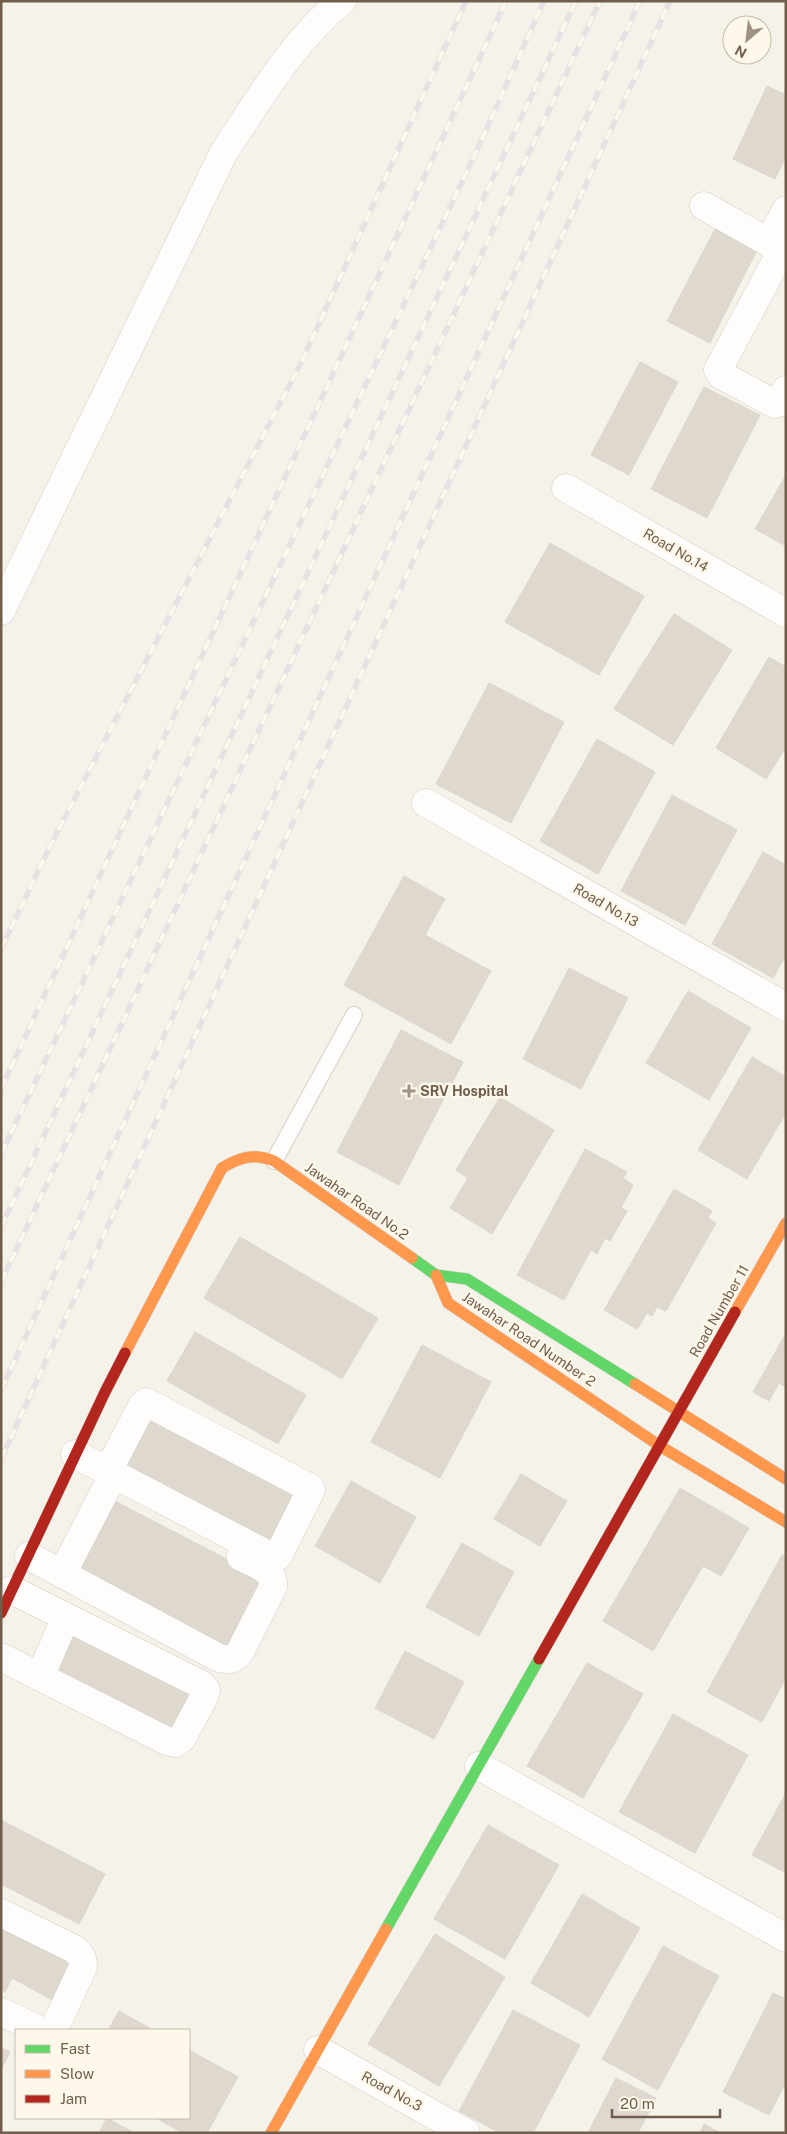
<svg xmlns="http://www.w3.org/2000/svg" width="787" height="2134" viewBox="0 0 787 2134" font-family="'Public Sans',sans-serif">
	<rect width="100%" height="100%" fill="#f5f2e9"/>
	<path fill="#ded8cf" stroke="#ddd6cc" d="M767,86L786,95V157L775,179L733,159Z
		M716,227L758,248L710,343L667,321Z
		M640,362L678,382L629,475L591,455Z
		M704,387L760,415L707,518L651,489Z
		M786,475V546L755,529Z
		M550,543L644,596L599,675L505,622Z
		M674,614L732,650L673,745L614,709Z
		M769,657L786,667L784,689L786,690V747L766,779L716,748Z
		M489,683L564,722L511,823L436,784Z
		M597,739L655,772L598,874L540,841Z
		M672,795L737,830L685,925L621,891Z
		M763,852L786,865V955L773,978L712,944Z
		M404,876L445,899L425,935L491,971L451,1044L344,985Z
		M569,968L628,998L581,1089L523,1059Z
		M688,991L751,1028L709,1100L646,1063Z
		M401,1030L463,1062L399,1185L337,1152Z
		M752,1057L786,1077V1113L747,1179L698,1150Z
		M500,1097L554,1130L492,1234L450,1208L468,1178L456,1170Z
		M585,1149L627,1172L623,1178L633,1185L621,1208L627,1211L610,1241L605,1238L597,1254L591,1250L564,1300L517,1275Z
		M674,1189L712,1211L708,1218L716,1223L666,1311L657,1307L652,1316L647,1313L637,1329L604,1310Z
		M240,1237L378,1318L342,1379L204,1298Z
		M195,1332L306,1395L278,1444L167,1381Z
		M786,1333V1387L779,1383L769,1401L753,1392Z
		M422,1345L491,1382L440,1478L371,1442Z
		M147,1409L302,1491L270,1550L116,1470Z
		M521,1474L567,1501L540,1546L494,1519Z
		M351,1481L416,1517L380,1583L315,1546Z
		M680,1488L749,1528L721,1576L703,1566L653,1651L603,1621Z
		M109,1498L265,1579L229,1654L72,1572Z
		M462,1543L514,1572L479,1636L426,1607Z
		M782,1555L786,1557V1678L762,1722L707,1692Z
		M71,1629L195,1693L175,1736L51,1674Z
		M405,1651L464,1682L434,1739L375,1708Z
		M587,1663L643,1694L583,1798L527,1766Z
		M673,1714L748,1755L695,1853L619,1812Z
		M786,1793V1873L752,1855Z
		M1,1820L105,1874L79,1924L1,1884Z
		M488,1825L559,1865L505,1959L434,1919Z
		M582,1894L640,1928L589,2017L531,1983Z
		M1,1924L76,1963L56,2002L12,1978L5,1992L1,1990Z
		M435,1934L505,1977L439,2086L368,2044Z
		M663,1946L719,1976L658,2090L602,2059Z
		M773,1993L786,1999V2082L769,2115L723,2092Z
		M513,2010L580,2045L533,2133H500L459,2111Z
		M119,2011L153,2030H108Z
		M1,2048L10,2052L1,2070Z
		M189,2050L238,2077L207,2133H183L156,2118H189Z
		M616,2078L656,2098L638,2133H588Z
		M107,2118L134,2133H99Z
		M704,2124L720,2133H700Z"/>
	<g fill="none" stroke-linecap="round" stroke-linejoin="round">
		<defs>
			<path id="lane" d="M274,1161L354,1015"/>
			<path id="street" d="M704,206L786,252
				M769,243L786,210
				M782,250L718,370L721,375L775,404L779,403L786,390
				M566,488L786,613
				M1,611L224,152C258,101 293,40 342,1
				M426,803L786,1007
				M75,1454L274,1558L278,1556L311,1490L310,1488L146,1402L142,1406L108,1471
				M29,1556L219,1658C229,1660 234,1660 240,1652L273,1587C275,1569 255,1564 241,1557
				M62,1574L106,1489
				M1,1657L167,1741L175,1743L182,1738L204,1697L206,1690L202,1685L12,1590
				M40,1677L66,1617
				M479,1766L786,1938
				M1,1913L74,1949C81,1954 83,1958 83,1967L56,2025L50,2030
				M1,2012L39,2030
				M318,2050L466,2133"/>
			<path id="fast" d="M412,1258L436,1275L467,1279L635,1384
				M386,1929L539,1659"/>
			<path id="slow" d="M436,1275L448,1303L660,1446L786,1522
				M735,1312L786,1223
				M125,1353L222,1168C240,1157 254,1153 274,1161L412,1258
				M635,1384L786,1479
				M271,2133L386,1929"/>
			<path id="jam" d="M1,1613L105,1392L125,1353
				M539,1659L735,1312"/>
		</defs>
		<use href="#lane" stroke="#d4cfc7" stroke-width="18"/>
		<use href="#street" stroke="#d4cfc7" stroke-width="29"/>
		<use href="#fast" stroke="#d3cec5" stroke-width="12"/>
		<use href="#slow" stroke="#d3cec5" stroke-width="12"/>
		<use href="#jam" stroke="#d3cec5" stroke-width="12"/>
		<use href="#lane" stroke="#fefdfc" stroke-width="16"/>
		<use href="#street" stroke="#fefdfc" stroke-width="28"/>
		<use href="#fast" stroke="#63d668" stroke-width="11"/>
		<use href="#slow" stroke="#ff974d" stroke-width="11"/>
		<use href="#jam" stroke="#b3261e" stroke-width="11"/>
		<defs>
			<path id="rail" d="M1,949L50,846L302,361L466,1
				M1,1089L506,1
				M1,1154L477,150L544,1
				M1,1227L576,1
				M1,1282L600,1
				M1,1390L640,1
				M1,1459L670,1"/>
		</defs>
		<use href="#rail" stroke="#e5e2e4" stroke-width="5.5"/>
		<use href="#rail" stroke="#fef8ea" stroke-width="4" stroke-dasharray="11" stroke-linecap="butt"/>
	</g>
	<path fill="#9f9183" stroke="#fef8ea" stroke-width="2" d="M406.5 1083.5h5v5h5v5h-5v5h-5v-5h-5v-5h5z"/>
	<g text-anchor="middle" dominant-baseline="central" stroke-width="5" stroke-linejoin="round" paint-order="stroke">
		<g font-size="14" fill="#715d4c" stroke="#fef8ea">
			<text transform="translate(676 550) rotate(30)">Road No.14</text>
			<text transform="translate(606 905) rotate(30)">Road No.13</text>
			<text transform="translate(357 1201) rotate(35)">Jawahar Road No.2</text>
			<text transform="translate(719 1311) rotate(-60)">Road Number 11</text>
			<text transform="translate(529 1339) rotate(34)">Jawahar Road Number 2</text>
			<text transform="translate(392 2091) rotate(29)">Road No.3</text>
		</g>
		<g font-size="14" font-weight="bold" fill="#715d4c" stroke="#fef8ea" text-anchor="start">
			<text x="420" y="1091">SRV Hospital</text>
		</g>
	</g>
	<rect width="787" height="2134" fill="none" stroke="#715d4c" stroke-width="5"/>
	<rect x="15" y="2029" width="175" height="90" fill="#fef8ea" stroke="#c6baab"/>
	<rect x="25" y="2045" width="25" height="8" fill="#63d668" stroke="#c6baab"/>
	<text x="60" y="2054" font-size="15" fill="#715d4c">Fast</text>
	<rect x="25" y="2070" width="25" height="8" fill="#ff974d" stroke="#c6baab"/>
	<text x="60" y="2079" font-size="15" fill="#715d4c">Slow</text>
	<rect x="25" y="2095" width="25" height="8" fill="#b3261e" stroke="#c6baab"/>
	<text x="60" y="2104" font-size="15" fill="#715d4c">Jam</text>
	<g transform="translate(747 40) rotate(208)"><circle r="24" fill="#fef8ea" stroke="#c6baab"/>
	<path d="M0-4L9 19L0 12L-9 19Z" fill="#9f9183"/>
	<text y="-8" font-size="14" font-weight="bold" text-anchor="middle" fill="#715d4c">N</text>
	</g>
	<path d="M612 2109v8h108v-8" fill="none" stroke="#715d4c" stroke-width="2.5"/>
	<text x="620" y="2109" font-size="15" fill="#715d4c" stroke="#fef8ea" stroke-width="4" paint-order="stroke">20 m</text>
</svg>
